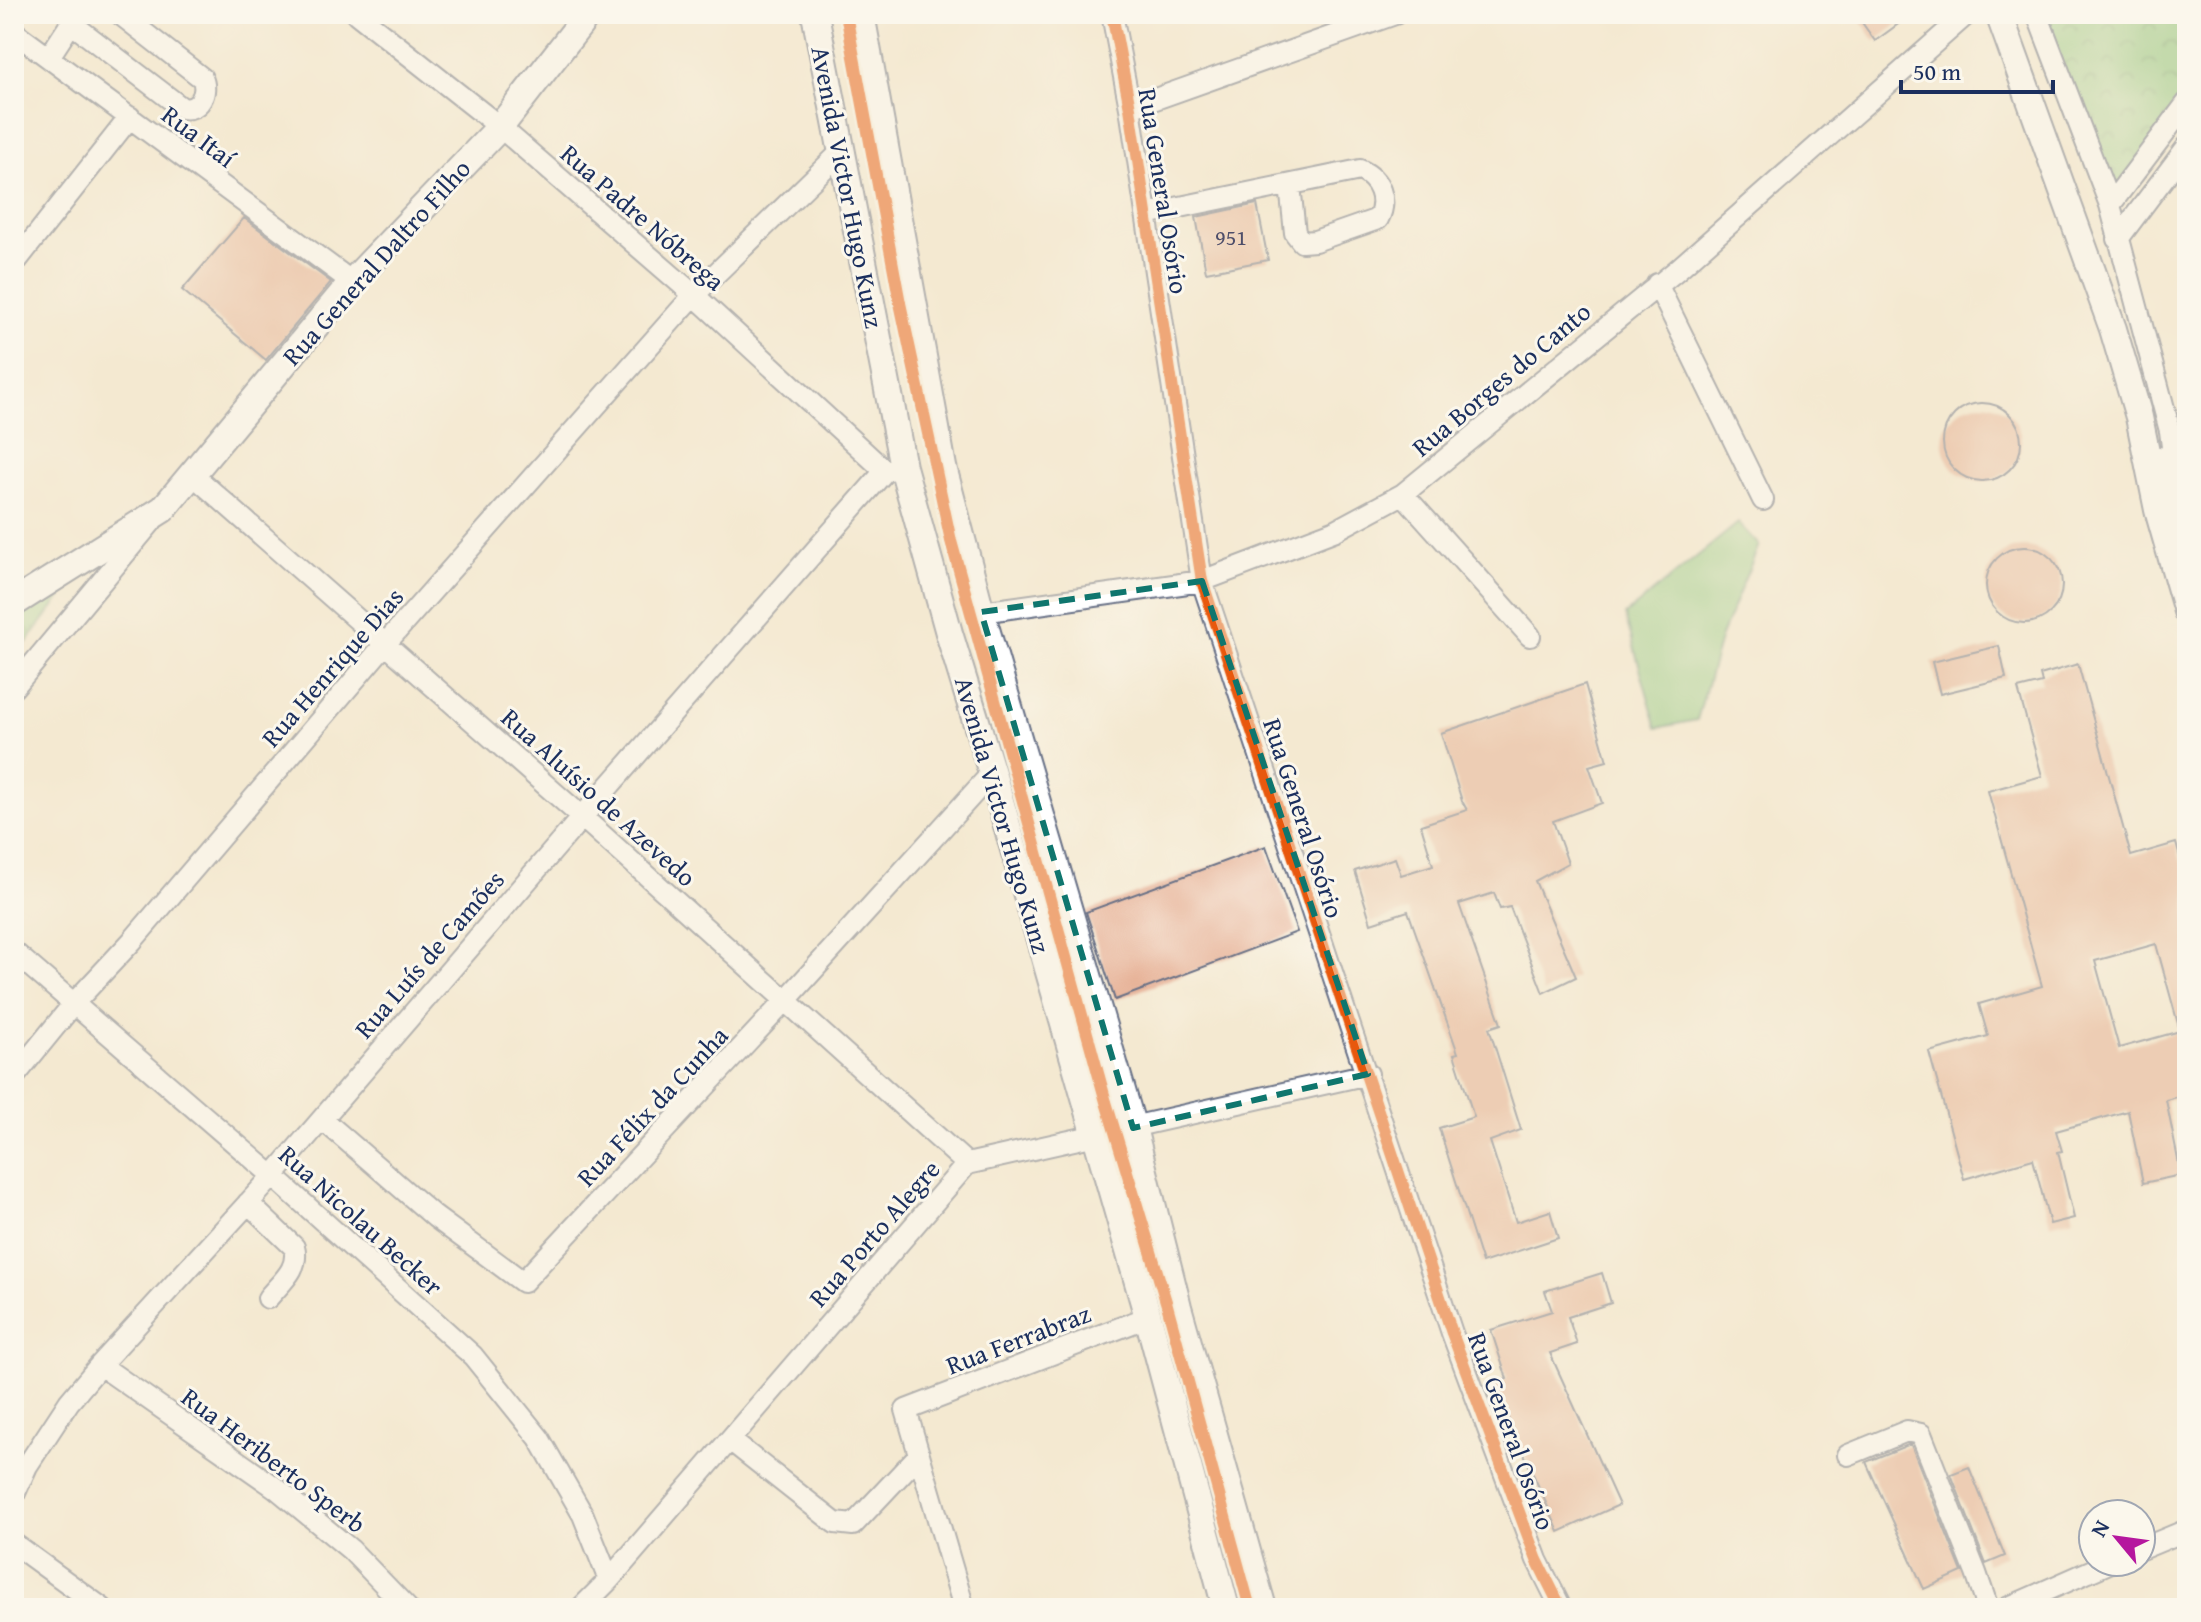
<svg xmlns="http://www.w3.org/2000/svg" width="2201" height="1622" viewBox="0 0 2201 1622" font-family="'Gentium Book Plus',serif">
	<defs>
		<pattern id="grass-tufts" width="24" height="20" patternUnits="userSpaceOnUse" patternTransform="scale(2)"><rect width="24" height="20" fill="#89c77e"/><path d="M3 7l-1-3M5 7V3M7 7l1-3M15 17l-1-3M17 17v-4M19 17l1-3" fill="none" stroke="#6fa26a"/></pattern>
		<pattern id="park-crowns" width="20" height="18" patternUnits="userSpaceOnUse" patternTransform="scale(2)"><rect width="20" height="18" fill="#89c77e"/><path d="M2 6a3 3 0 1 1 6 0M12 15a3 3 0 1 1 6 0" fill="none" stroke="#6fa26a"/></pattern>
	</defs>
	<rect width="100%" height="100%" fill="#fbf7ec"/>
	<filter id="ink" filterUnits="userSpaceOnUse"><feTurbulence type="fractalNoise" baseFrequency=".0125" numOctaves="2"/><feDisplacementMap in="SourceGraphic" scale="16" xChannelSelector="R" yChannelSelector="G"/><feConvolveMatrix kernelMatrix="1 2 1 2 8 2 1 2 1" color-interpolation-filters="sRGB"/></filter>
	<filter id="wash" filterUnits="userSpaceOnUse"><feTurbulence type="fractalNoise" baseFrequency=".006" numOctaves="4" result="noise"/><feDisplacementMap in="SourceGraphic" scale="32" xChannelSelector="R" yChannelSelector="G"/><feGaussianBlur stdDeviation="1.8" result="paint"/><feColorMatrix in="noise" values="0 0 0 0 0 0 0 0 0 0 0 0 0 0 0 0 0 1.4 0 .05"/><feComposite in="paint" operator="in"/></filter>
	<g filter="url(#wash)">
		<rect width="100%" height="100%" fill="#f4e9d1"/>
		<path fill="url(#grass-tufts)" stroke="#527b6e" stroke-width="2" d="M81,571L14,659V616Z"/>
		<path fill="url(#park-crowns)" stroke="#527b6e" stroke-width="2" d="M2040,14H2187V93L2111,195Z"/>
		<path fill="#89c77e" stroke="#527b6e" stroke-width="2" d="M1738,523L1759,545L1721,636L1697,720L1657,728L1625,615Z"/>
		<g id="blocks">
			<path fill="#e5ac90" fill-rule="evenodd" d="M1856,14H1912L1875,41Z
				M1257,204L1268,260L1206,272L1196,217Z
				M244,218L331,282L266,360L182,290Z
				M1943 442a39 39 0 1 1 78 0a39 39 0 1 1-78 0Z
				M1986 585a38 38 0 1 1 76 0a38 38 0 1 1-76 0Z
				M1999,646L2006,678L1940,694L1932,662Z
				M2078,664L2131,856L2176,843L2187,883V1094L2166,1100L2181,1175L2143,1183L2128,1111L2056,1131L2062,1151L2058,1152L2074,1218L2050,1224L2033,1159L1964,1179L1929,1052L1988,1036L1979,1004L2042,986L1988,791L2042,776L2018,689L2042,683L2040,675ZM2156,944L2180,1031L2119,1048L2095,961Z
				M1585,684L1607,761L1589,766L1602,803L1553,821L1568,863L1535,881L1576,977L1543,993L1510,907L1500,909L1494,893L1459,904L1501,1024L1489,1028L1521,1130L1490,1141L1516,1222L1550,1211L1558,1238L1482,1263L1439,1128L1474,1117L1454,1054L1458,1053L1408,911L1371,923L1355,871L1395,858L1401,875L1433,865L1421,825L1467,810L1462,801L1441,733Z
				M1266,846L1297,932L1115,1000L1086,912Z
				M1602,1273L1611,1303L1568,1317L1577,1344L1550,1353L1619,1505L1559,1532L1493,1385L1507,1379L1491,1330L1552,1311L1545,1291Z
				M1908,1445H1911L1962,1572L1924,1589L1866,1462Z
				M1969,1467L2005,1556L1986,1564L1951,1474Z"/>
		</g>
	</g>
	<g filter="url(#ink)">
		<use href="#blocks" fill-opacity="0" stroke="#677086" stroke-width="2"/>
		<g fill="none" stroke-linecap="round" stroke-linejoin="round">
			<defs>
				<path id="minor" d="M357,14L500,127L694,295L885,471
					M1112,14L1130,108L1202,581L1452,1333L1537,1560L1561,1608
					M2037,14L2110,205L2170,431L2177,486
					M71,23L182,108C199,112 209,92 202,78L120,14
					M14,32L352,282
					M49,57L77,14
					M1130,108L1395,14
					M2110,205L2187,103
					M1146,214L1360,170C1380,179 1388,200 1378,219L1315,241L1302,242L1295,233L1290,185
					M2118,239L2187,147
					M14,264L130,117
					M1657,284L1763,500
					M192,474L582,817L967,1164
					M1403,494L1530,636
					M981,612L1202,581L1336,530L1403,494L1677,270L1967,14
					M14,687L152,521
					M14,952L273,1176L473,1356L539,1438L583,1515L609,1580
					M14,1077L75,1002L132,941L386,643L694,295L841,152
					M322,1119L435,1217L523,1282L787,999L992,773
					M248,1203L294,1247C300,1269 281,1282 268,1298
					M100,1365L276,1488L351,1550L407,1608
					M730,1440L835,1523L853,1525L919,1455
					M1848,1455L1907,1431L1921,1434L1976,1573L1988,1608
					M14,1495L27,1466L69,1402L100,1365L273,1176L582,817L885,471L903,467
					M14,1544L102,1608
					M2141,1549L2187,1530
					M581,1608L609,1580L967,1164L1368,1074
					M964,1608L906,1410L1148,1317
					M2007,1608L2111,1562"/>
				<path id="major" d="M815,14L903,467L949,633L992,773L1148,1317L1226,1608
					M861,14L943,467L981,612L1133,1128L1178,1307L1263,1608
					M1999,14L2113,329L2139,417L2158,510L2187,611
					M2159,460L2180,505L2187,532
					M14,603L163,509L352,282L500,127L588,14"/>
			</defs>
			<use href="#minor" stroke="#677086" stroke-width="24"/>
			<use href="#major" stroke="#677086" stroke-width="30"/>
			<use href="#minor" stroke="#fff" stroke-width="20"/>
			<use href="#major" stroke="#fff" stroke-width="26"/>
			<defs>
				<path id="cycleway" d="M846,14L900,303L951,541L1106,1102L1167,1305L1250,1608
					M1112,14L1130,108L1202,581L1452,1333L1537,1560L1561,1608"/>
			</defs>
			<use href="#cycleway" stroke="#fbf7ec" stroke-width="17"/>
			<use href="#cycleway" stroke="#e8590c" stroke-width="12"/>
		</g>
	</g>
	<path d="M0 0H2201V1622H0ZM1202,581L1368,1074L1133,1128L981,612Z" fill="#f4e9d1" fill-opacity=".55" fill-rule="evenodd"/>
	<path fill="none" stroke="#0f766e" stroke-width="6" stroke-dasharray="16 10" stroke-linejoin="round" d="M1202,581L1368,1074L1133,1128L981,612Z"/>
	<g text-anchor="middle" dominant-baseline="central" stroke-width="6" stroke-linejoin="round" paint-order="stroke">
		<g font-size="22" fill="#4e4e6a">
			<text x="1231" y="237">951</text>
		</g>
		<g font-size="26" fill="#1b2f5e" stroke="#fbf7ec">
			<text transform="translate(199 136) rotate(37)">Rua Itaí</text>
			<text transform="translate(848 187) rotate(79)">Avenida Victor Hugo Kunz</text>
			<text transform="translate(1164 191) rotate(81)">Rua General Osório</text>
			<text transform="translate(643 217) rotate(41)">Rua Padre Nóbrega</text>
			<text transform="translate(376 262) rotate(-48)">Rua General Daltro Filho</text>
			<text transform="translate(1501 379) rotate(-40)">Rua Borges do Canto</text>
			<text transform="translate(332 667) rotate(-49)">Rua Henrique Dias</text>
			<text transform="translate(599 797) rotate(42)">Rua Aluísio de Azevedo</text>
			<text transform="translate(1003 815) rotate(74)">Avenida Victor Hugo Kunz</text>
			<text transform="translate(1304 818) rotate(72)">Rua General Osório</text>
			<text transform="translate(429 954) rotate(-49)">Rua Luís de Camões</text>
			<text transform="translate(652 1106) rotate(-47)">Rua Félix da Cunha</text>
			<text transform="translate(361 1220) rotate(42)">Rua Nicolau Becker</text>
			<text transform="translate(874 1233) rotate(-49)">Rua Porto Alegre</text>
			<text transform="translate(1018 1339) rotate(-21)">Rua Ferrabraz</text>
			<text transform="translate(1512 1431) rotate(70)">Rua General Osório</text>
			<text transform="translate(274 1460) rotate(37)">Rua Heriberto Sperb</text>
		</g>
	</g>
	<rect width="2201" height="1622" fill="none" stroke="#fbf7ec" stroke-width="48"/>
	<g transform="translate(2117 1538) rotate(299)"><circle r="38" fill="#fbf7ec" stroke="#a1a7b3" stroke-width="2"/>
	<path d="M0-6L14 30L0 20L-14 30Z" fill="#b5179e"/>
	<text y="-12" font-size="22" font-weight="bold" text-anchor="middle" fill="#1b2f5e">N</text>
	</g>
	<path d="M1901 80v12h152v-12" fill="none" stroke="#1b2f5e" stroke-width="4"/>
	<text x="1913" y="80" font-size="24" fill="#1b2f5e" stroke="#fbf7ec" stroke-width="6" paint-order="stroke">50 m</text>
</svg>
